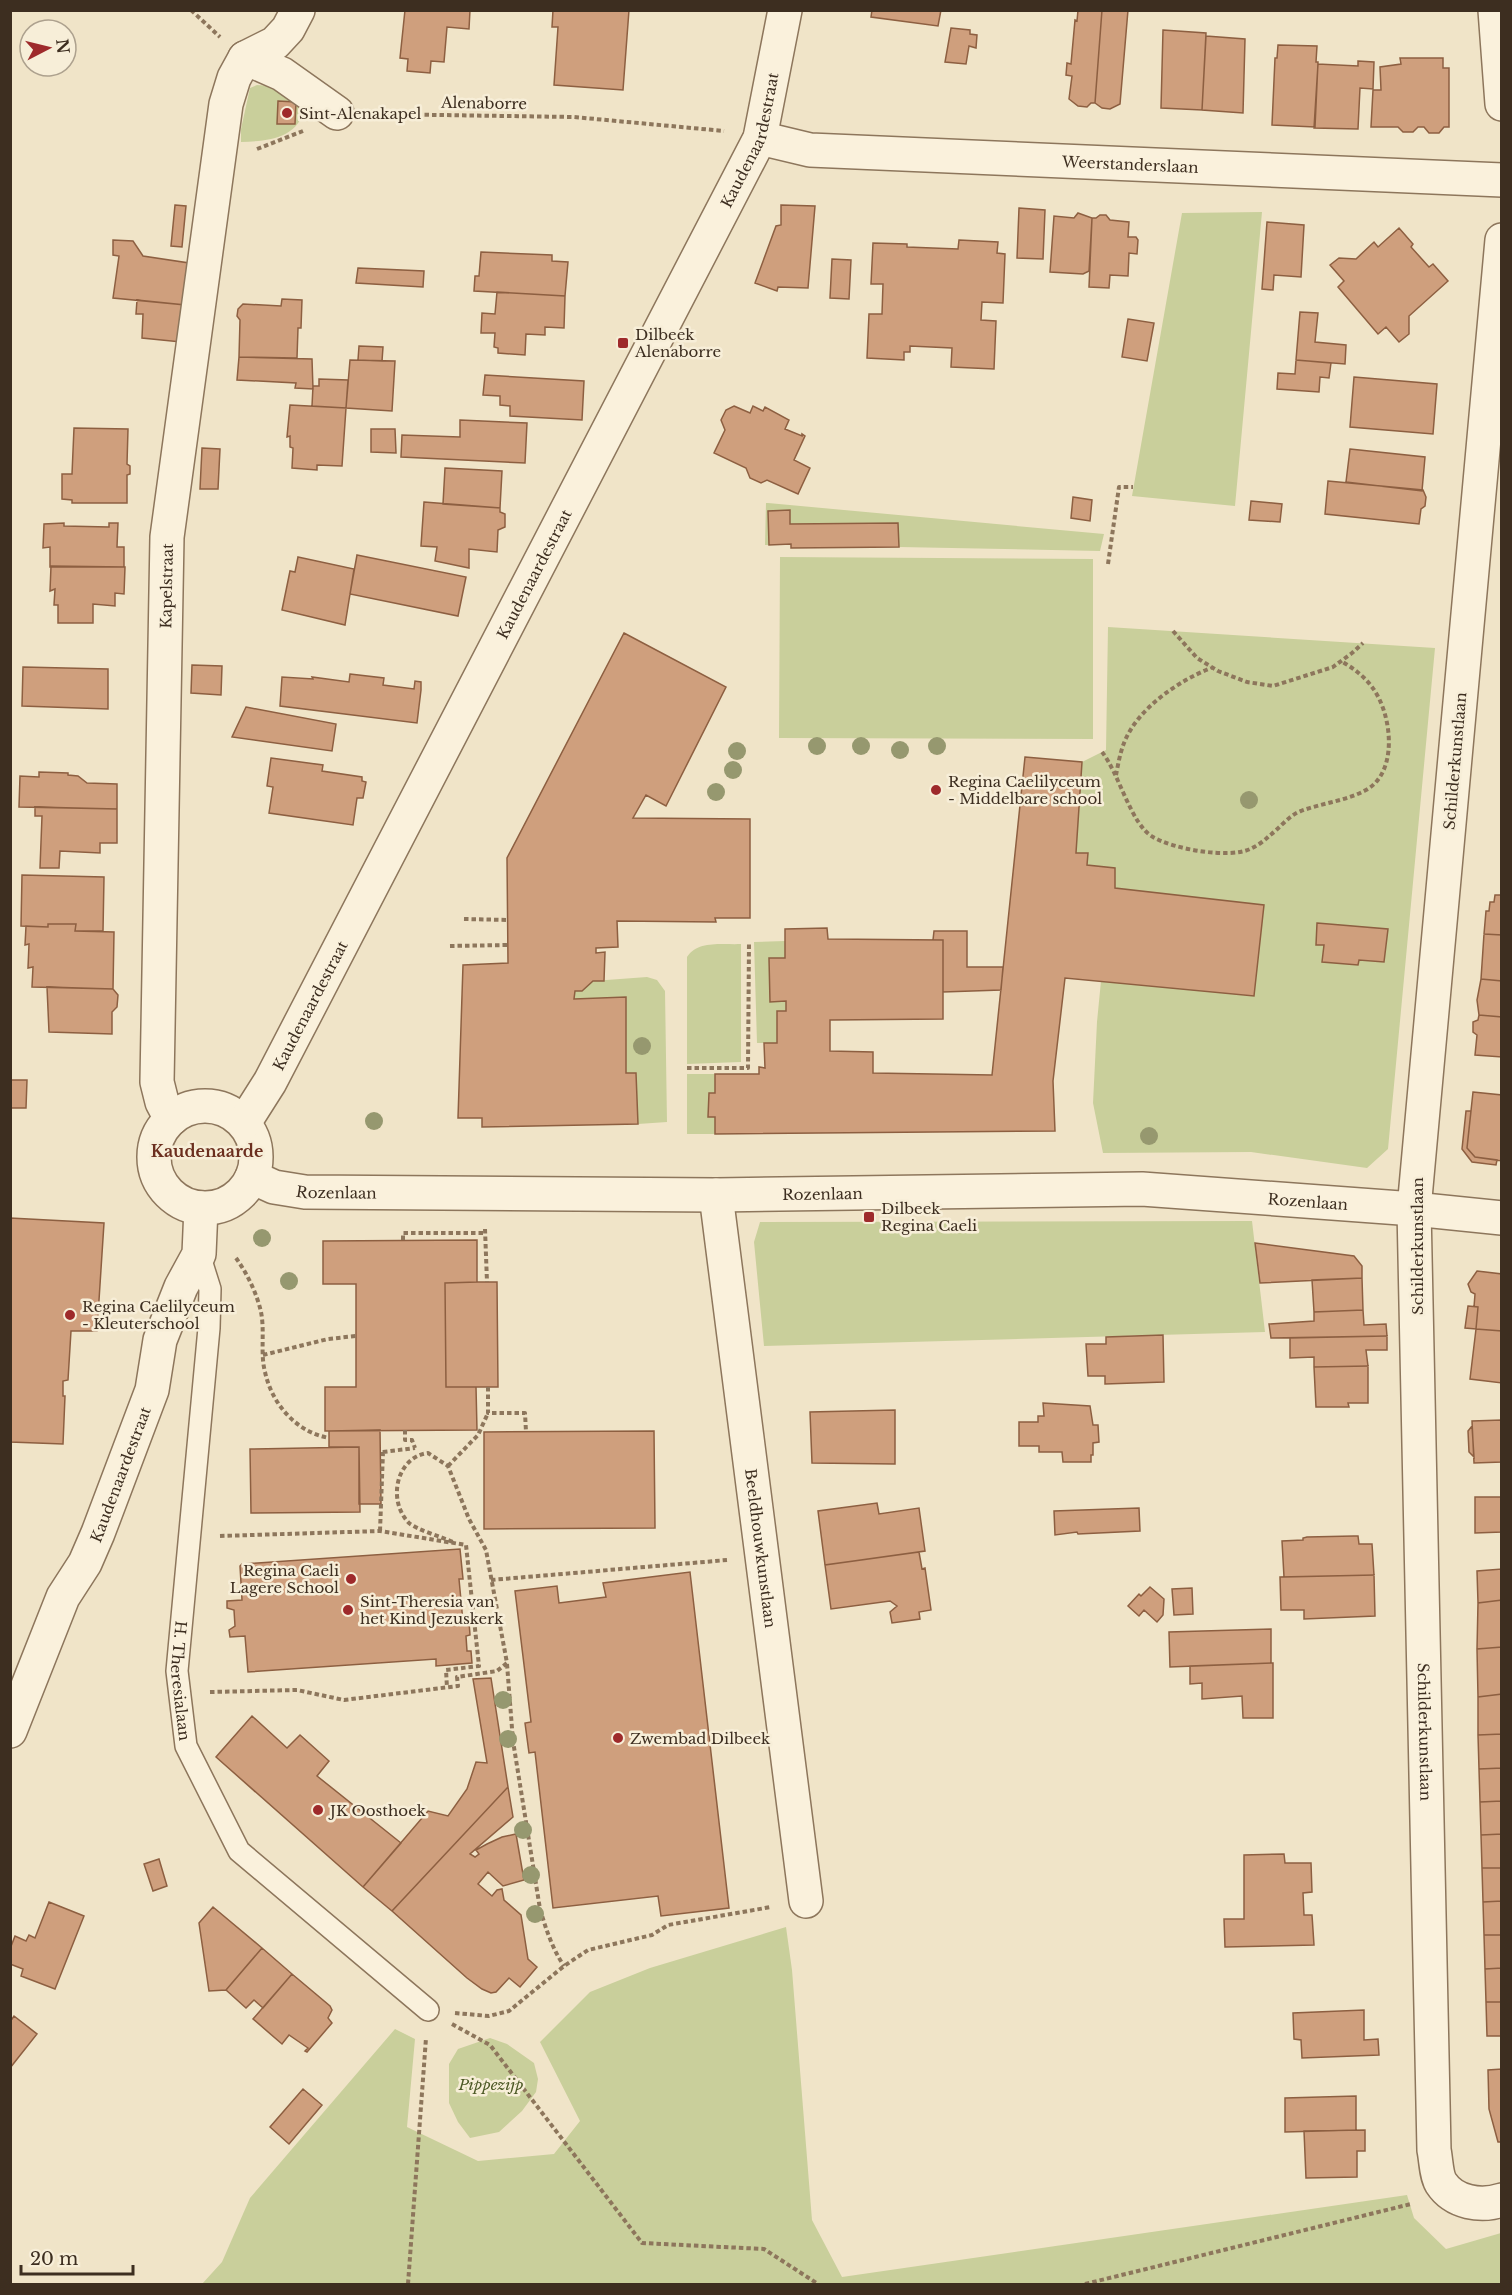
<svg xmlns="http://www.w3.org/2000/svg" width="1512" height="2295" viewBox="0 0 1512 2295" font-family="'Libre Baskerville',serif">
	<rect width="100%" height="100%" fill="#f0e4c8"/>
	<path fill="#c9cf9b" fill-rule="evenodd" d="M257,85L272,86L305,106C299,139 268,141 241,142V129L250,88Z
		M1262,212L1235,506L1132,496L1182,213Z
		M766,503H768L1104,534L1100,551L899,547L898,523L790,524V510L769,511V545H765Z
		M780,557L1093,559V739L779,738Z
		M1108,627L1435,648L1388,1149L1367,1168L1251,1152L1103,1153L1093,1103L1097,1022L1101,981L1264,905L1115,888V868L1087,865L1088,853H1076L1082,762L1106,750ZM1317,923L1387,929L1384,962L1359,960L1358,965L1322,962L1324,945H1316Z
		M785,941V958H769L770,1001H786V1011L777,1043H757L754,942Z
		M741,944V1062L687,1064V957C698,940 723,945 741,944Z
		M647,977L657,980L665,991L667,1122L638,1124L626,1073V998L574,999L575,991H582L593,981Z
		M687,1074H715V1093L709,1094L708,1117H715V1134H687Z
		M1252,1221L1265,1332L764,1346L754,1242L760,1222Z
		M786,1927L792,1970L812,2220L842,2277L1407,2195L1414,2218L1446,2249L1501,2233V2284H202L222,2262L250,2198L395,2029L415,2039L407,2127L478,2161L554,2154L580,2121L540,2042L590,1992L650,1968Z
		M490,2038L507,2044L534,2063L538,2079L536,2092L522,2111L499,2132L470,2138L458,2122L449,2103V2064L458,2049Z"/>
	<path fill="#cf9f7d" stroke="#8d5f41" stroke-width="1.5" d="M405,10H470L469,29L447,27L444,62L431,61L430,73L407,71L408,59L400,58Z
		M553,10H629L623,90L554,85L558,27H552Z
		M872,10H941L938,26L871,17Z
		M1078,10H1102L1095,103H1091L1087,107L1078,106L1069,99L1072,76L1066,75L1067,63L1071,64L1075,20L1077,21Z
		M1102,10H1128L1120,104L1110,109L1102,108L1095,103Z
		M951,28L970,30V34L977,35L976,48L969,46L966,64L945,62Z
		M1163,30L1206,33L1202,110L1161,108Z
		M1206,36L1245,39L1243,113L1202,110Z
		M1278,45L1317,46L1316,62H1318L1315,127L1272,125L1275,58H1277Z
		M1400,58H1443V68H1449V127H1444L1439,133H1429L1424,127H1418L1413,132H1403L1398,127H1371L1373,90H1381L1380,67L1401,64Z
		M1358,61L1374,62L1373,89L1360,88L1358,129L1314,128L1318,64L1358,66Z
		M278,101L296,102L295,124H277Z
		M175,205L186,206L182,247L171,246Z
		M781,205L815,206L808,288L778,287L777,291L755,283L776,226L781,225Z
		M1019,208L1045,210L1043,259L1017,258Z
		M1078,213L1092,218L1089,271L1083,274L1050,272L1054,216L1074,218Z
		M1100,215H1106L1110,220L1129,222L1128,237H1136L1138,240L1137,254L1129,253L1128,276L1110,275L1109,288L1089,287L1092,218H1096Z
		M1267,222L1304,225L1301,277L1274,275L1273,290L1262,289Z
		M1399,228L1413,244L1411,247L1429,267L1433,264L1448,281L1409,316V334L1399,342L1386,327L1378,334L1338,287L1344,281L1330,265L1339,258L1356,259L1374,242L1378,247Z
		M113,240L133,241L143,256L189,263L185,305L113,298L119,256L113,255Z
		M959,240L998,242L997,253L1005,254L1003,303L982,302L981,320L996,321L994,369L951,367L952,348L910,346V352H904V360L867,358L869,314H882L883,284H871L873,243L907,244V247L958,249Z
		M481,252L552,255V261L568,262L565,296L474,291L475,276H479Z
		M832,259L851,260L849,299L830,298Z
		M358,268L424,271L423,287L356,283Z
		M497,292L565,296L564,328L545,327V335L526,334L525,355L498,353V348L494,347L495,333H481L482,313L495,314Z
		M282,299L302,300L301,328H298L297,358L239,357L240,320L237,316L238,309L243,304L281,306Z
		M137,300L185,305L181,342L142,338L143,314H136Z
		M1300,312L1318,313L1315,342L1346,345L1345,364L1296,360Z
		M1128,319L1154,323L1147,361L1122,357Z
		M359,346L383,347L382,361L358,360Z
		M239,357L312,359L313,389L295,388L296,383L237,380Z
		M350,360L395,361L392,411L346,408Z
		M1296,360L1331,363L1329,378L1320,377L1319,392L1277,389L1278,373L1295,374Z
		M485,375L584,381L582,420L510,416V406L500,405V396L483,395Z
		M1354,377L1437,384L1433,434L1350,427Z
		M319,379L348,380L346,408L312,406L313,386H319Z
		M290,405L346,408L342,466L317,465V470L292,468L293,448L290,447V436L287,437Z
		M734,406L750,413L753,406L763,411L765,407L789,420L785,429L802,436V434L805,436L794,460L810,468L798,494L767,480L761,483L750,478L746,468L714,453L725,430L721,420L726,410Z
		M460,420L527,423L525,463L401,457L402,435L460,437Z
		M74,428L128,429L127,464L130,466V474L127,475V503H72V500L62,499V474H72Z
		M371,429H395L396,453L371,452Z
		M202,448L220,449L218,489H200Z
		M1350,449L1425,457L1422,491L1346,482Z
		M445,468L502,471L500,508L443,504Z
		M1328,481L1423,490L1426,497L1425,506L1421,509L1419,524L1325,514Z
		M1073,497L1092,500L1090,521L1071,518Z
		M1251,501L1282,504L1280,522L1249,520Z
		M424,502L500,508V512L505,514V527L498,530L497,552L469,549V568L435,561L437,547L421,546Z
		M790,510V524L898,523L899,547L791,548V544L769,545L768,511Z
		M64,523V526L109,527V523H118L117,547H124V567H50V547L43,548L44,524Z
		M357,555L466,577L458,616L350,594Z
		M298,557L354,569L345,625L282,610L290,571L295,572Z
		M51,566L125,567L124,594L115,593V606L93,604V623H58V605H54L55,589L50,591Z
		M624,633L726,687L666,806L646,795L633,818L750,819V918H715L716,922L617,921L618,947L596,948V953L605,952L604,981H593L582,991H575L574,999L626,997V1073H636L638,1124L482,1127V1118H458L463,965L508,963L507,858Z
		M192,665L222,666L221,695L191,693Z
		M23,667L108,669V709L22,706Z
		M350,674L384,678L383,685L414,689L415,681L421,682V690L417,723L280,706L282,677L313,679L312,677L349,682Z
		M246,707L336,724L332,751L232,737Z
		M1025,757L1082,762L1076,853H1088L1087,865L1115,868V888L1264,905L1254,996L1065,978L1053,1081L1055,1131L715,1134V1117H708L709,1093H715V1074H759V1067L765,1068L764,1043H777V1011H786V1001L770,1002L769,958H785V929L827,928L828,939L943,940V1019L830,1020V1051L873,1052V1073L992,1075Z
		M271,758L323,765L322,771L362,777V781L366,782L363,798H357L353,825L269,813L273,787L267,786Z
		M39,772L68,773V775L78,776L87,783L117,784V809L19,807L20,776L39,777Z
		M35,807L117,809V843H100V853L60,851L59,868H40L42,816H35Z
		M22,875L104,877L103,931H75L76,924H48V927L21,926Z
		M1495,895H1502V935L1484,934L1486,911H1489L1490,902H1494Z
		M1317,923L1388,929L1384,962L1359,960L1358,965L1322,962L1324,945H1316Z
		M48,924H76L75,931L114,932L113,989L32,987L33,967L28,968L29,944L25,945L26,926L48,927Z
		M934,931H967V967H1003L1001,990L943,992V940H933Z
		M1484,934L1502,935V981L1481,979Z
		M1481,979L1502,981V1017L1479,1015L1477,1000Z
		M47,987L113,989L118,995L117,1007L112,1012V1034L49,1032Z
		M1479,1015L1502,1017V1057L1475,1055L1477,1035L1473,1032V1022L1478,1020Z
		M10,1080H27L26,1108H10Z
		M1473,1092L1502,1095V1161L1475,1157L1467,1148Z
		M1466,1111H1471L1467,1148L1475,1157L1497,1160L1496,1165L1472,1162L1462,1149Z
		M10,1218L104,1223L97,1331H71L68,1380L63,1381V1396H65L63,1444L10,1442Z
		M477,1240V1282L445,1283L446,1387H476L477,1430L325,1431V1387H356V1284H323V1241Z
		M1255,1243L1354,1256L1362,1266V1278L1260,1283Z
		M1477,1271L1502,1274V1331L1476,1329L1478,1307H1474L1475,1294L1471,1292L1468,1284Z
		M1362,1278L1363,1310L1314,1312L1312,1280Z
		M477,1282H497L498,1387H446L445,1283Z
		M1468,1306L1478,1307L1476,1329L1465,1328Z
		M1363,1310L1364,1325L1386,1324L1387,1336L1271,1338L1269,1324L1314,1321V1312Z
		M1476,1329L1502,1331V1383L1470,1379Z
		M1163,1335L1164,1382L1105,1384V1376H1088L1086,1344H1106V1337Z
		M1387,1336V1350H1366L1368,1366L1314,1367V1357L1290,1358V1338Z
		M1368,1366V1403H1348L1349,1407H1316L1314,1367Z
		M1043,1403L1090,1406L1093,1425H1098L1099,1442L1093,1443V1455H1091V1462H1063L1062,1452H1039V1446H1019V1422H1038V1416H1044Z
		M895,1410V1464L812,1463L810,1412Z
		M1502,1420V1462L1474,1463L1472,1421Z
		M1472,1426L1474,1457L1469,1452L1468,1431Z
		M380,1430L381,1504H359V1447H329V1431Z
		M654,1431L655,1528L484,1529V1432Z
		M359,1447L360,1512L251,1513L250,1449Z
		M1475,1497H1502V1532L1475,1533Z
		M877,1503L879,1514L919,1508L925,1551L825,1565L818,1511Z
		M1139,1508L1140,1531L1078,1534L1077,1532L1055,1535L1054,1511Z
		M1354,1536H1358L1359,1544H1372L1374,1575L1284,1577L1282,1541L1303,1540V1538L1307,1537Z
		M460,1549L463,1579H459L463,1622H469L470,1635L466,1636L467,1651H471L472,1663L436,1666V1659L248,1672L245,1636L230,1637L229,1630L235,1626L234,1610L227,1608V1601L242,1600L240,1566L242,1564Z
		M919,1552L922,1569L925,1568L931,1610L919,1612L920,1619L892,1623L890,1612L897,1606L890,1601L831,1609L825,1565Z
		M1502,1569V1600L1478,1603L1477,1571Z
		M690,1572L729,1908L661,1916L658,1896L553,1908L535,1752L529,1753L525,1723L531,1722L515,1591L557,1586L559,1603L606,1597L603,1583Z
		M1374,1575L1375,1616L1304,1619V1610H1281L1280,1577Z
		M1150,1587L1164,1599L1163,1615L1157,1622L1144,1610L1139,1616L1128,1606L1139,1594L1141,1596Z
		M1192,1588L1193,1614L1174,1615L1172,1589Z
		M1502,1600V1647L1477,1649L1478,1603Z
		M1271,1629V1663L1170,1667L1169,1632Z
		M1502,1647V1694L1478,1697L1477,1649Z
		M1273,1663V1718H1243L1242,1696L1202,1699V1683L1190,1684V1666Z
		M491,1678L508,1787L392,1911L363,1887L428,1811L448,1816L467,1789L476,1762L487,1763L473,1679Z
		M1502,1694V1734L1478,1735V1697Z
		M252,1716L287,1748L300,1735L329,1761L317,1776L401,1843L363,1887L216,1757Z
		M1502,1734V1768L1479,1769L1478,1735Z
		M1502,1768V1801L1480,1802L1479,1769Z
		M508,1787L513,1817L470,1854L475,1857L479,1854L476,1850L487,1844L502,1837L516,1834L524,1880L503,1886L488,1872L478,1884L492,1896L497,1890L502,1889L504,1900L521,1915L528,1959L537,1967L520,1987L509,1978L496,1992L491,1993L482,1989L467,1978L392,1911Z
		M1502,1801V1834L1481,1835L1480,1802Z
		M1502,1834V1868H1482L1481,1835Z
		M1284,1854L1285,1863H1311L1312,1892L1303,1893L1304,1915H1312L1314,1945L1225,1947L1224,1919H1244V1855Z
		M159,1859L167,1886L153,1891L144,1864Z
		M1482,1868H1502V1901L1483,1902Z
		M1502,1901V1935H1484L1483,1902Z
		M49,1902L84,1916L55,1989L21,1976L23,1969L10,1964V1949L15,1936L26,1941L29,1935L35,1938Z
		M213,1907L262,1948L226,1990L209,1991L199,1923Z
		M1484,1935H1502V1968L1485,1969Z
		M262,1948L292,1974L263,2008L254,2000L246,2008L226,1990Z
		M1502,1968V2002H1486L1485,1969Z
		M292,1974L330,2006L332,2010L328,2018L332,2023L307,2052L305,2051L308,2048L289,2035L282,2044L253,2019Z
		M1486,2002H1502V2036H1487Z
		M1364,2010V2040L1378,2039L1379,2055L1302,2058L1301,2040L1294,2039L1293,2013Z
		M14,2016L37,2034L10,2068V2018L12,2019Z
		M1502,2069V2142H1498L1489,2109L1488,2070Z
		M303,2089L322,2105L289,2144L270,2127Z
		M1356,2096V2130L1285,2132V2098Z
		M1365,2130V2151H1357V2177L1306,2178L1304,2131Z"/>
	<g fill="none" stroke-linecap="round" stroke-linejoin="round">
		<defs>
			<g id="lane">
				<path id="s1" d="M199,1254L210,1289L209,1328L177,1671L186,1746L239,1851L428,2010"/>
			</g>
			<g id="street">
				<path d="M1495,10L1502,104"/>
				<path d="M245,58L282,74L337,113"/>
				<path id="s2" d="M760,138L810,150L1502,180"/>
				<path id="s3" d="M1502,240L1414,1209L1434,2150C1436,2159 1436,2175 1441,2183C1454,2203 1481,2207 1502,2200"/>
				<circle cx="205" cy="1157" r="51"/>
				<path id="s4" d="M171,1119L162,1102L157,1082L167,537L226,104L234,78L245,58L275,43L288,29L298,10"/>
				<path id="s5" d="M244,1123L270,1082L760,138L785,10"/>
				<path id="s6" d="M252,1177L274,1187L305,1192L716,1195L1142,1189L1414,1209L1502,1218"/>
				<path id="s7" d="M716,1195L806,1901"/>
				<path id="s8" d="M10,1731L63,1597L85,1563L98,1533L152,1390L160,1340L181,1287L199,1254L201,1208"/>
			</g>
		</defs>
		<use href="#lane" stroke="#8d765c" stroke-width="24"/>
		<use href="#street" stroke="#8d765c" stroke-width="36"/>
		<path stroke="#8d765c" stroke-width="4" stroke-dasharray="4.5 3" stroke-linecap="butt" d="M191,10L220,37
			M372,114L574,117L724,131
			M257,149L303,131
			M1108,564L1119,487H1133
			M1173,631L1197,658L1218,671L1247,682L1273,686L1333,667L1352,653L1363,643
			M1102,752C1119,773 1131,825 1153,837C1173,849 1229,859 1250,849C1257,846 1264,841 1269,836C1279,829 1289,815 1301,811C1322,803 1346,801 1366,790C1399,772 1392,713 1372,687C1364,676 1353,668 1341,661
			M1116,775C1118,765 1120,753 1124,743C1137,709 1178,681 1211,668
			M464,919L508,920
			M450,946L508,945
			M687,1068H748L749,943
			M485,1229L487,1282
			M403,1240V1233H486
			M236,1258C247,1273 257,1294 261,1312C265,1332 260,1353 265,1372C272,1404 296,1432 329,1438
			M263,1355L328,1339L356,1336
			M488,1387V1413H525L526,1432
			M405,1430V1440H412L415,1448
			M383,1452L415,1448
			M448,1466L478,1435L488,1413
			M380,1531L383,1452H381
			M220,1536L380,1531L466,1545L479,1666L446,1670L447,1688
			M491,1580L727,1560
			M507,1664L513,1741L540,1909C546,1929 552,1948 564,1966
			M210,1692L297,1690L344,1700L458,1686L457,1677L497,1671L507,1663L486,1550L469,1519L448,1466L428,1453C396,1457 387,1501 409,1523C417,1530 442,1537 453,1542
			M455,2013L489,2016L509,2011L564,1966L588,1950L652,1935L668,1925L771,1907
			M452,2024L490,2045L642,2243L764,2249L818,2284
			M408,2284L426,2038
			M1085,2284L1411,2204"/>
		<use href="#lane" stroke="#faf1dc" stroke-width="21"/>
		<use href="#street" stroke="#faf1dc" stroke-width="33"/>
	</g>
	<g fill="#96986f">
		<circle cx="817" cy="746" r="9"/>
		<circle cx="861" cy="746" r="9"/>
		<circle cx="937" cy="746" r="9"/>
		<circle cx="900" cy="750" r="9"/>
		<circle cx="737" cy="751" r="9"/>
		<circle cx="733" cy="770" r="9"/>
		<circle cx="716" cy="792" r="9"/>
		<circle cx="1249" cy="800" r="9"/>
		<circle cx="642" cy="1046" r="9"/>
		<circle cx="374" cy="1121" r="9"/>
		<circle cx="1149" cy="1136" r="9"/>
		<circle cx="262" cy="1238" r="9"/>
		<circle cx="289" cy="1281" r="9"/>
		<circle cx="503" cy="1700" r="9"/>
		<circle cx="508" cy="1739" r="9"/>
		<circle cx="523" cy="1830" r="9"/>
		<circle cx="531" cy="1875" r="9"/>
		<circle cx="535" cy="1914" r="9"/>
	</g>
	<g fill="#9e2a2b" stroke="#f7eed8" stroke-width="2">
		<circle cx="287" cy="113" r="6"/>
		<rect x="617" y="337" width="12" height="12" rx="3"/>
		<circle cx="936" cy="790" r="6"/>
		<rect x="863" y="1211" width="12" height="12" rx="3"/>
		<circle cx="70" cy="1315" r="6"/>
		<circle cx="351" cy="1579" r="6"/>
		<circle cx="348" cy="1610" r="6"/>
		<circle cx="618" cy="1738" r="6"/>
		<circle cx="318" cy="1810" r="6"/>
	</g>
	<g text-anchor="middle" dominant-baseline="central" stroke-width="5" stroke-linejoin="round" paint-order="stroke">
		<g font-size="15" fill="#3d2e20" stroke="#f7eed8">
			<text transform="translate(484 103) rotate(1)">Alenaborre</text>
			<text stroke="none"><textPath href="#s5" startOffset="1107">Kaudenaardestraat</textPath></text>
			<text stroke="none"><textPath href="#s2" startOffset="372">Weerstanderslaan</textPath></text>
			<text stroke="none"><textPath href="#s5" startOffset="621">Kaudenaardestraat</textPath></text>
			<text stroke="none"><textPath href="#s4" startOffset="536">Kapelstraat</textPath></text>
			<text transform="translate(1455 761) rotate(-85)">Schilderkunstlaan</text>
			<text stroke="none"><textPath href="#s5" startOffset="135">Kaudenaardestraat</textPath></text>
			<text stroke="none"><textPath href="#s6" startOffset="87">Rozenlaan</textPath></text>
			<text stroke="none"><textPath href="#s6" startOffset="573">Rozenlaan</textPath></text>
			<text stroke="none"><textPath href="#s6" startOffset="1059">Rozenlaan</textPath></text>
			<text transform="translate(1417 1246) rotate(-90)">Schilderkunstlaan</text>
			<text stroke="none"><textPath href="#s8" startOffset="280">Kaudenaardestraat</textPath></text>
			<text stroke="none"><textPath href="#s7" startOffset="356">Beeldhouwkunstlaan</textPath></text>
			<text stroke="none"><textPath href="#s1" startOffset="430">H. Theresialaan</textPath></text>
			<text stroke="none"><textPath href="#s3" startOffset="1496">Schilderkunstlaan</textPath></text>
		</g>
		<g font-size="15" fill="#3d2e20" stroke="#f7eed8" text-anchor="start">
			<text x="299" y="113">Sint-Alenakapel</text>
			<text x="635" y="334">Dilbeek<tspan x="635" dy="17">Alenaborre</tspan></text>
			<text x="948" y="781">Regina Caelilyceum<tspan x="948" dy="17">- Middelbare school</tspan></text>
			<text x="881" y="1208">Dilbeek<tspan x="881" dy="17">Regina Caeli</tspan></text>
			<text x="82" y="1306">Regina Caelilyceum<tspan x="82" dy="17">- Kleuterschool</tspan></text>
			<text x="339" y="1570" text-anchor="end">Regina Caeli<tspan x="339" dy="17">Lagere School</tspan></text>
			<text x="360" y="1601">Sint-Theresia van<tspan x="360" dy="17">het Kind Jezuskerk</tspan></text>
			<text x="630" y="1738">Zwembad Dilbeek</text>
			<text x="330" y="1810">JK Oosthoek</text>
		</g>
		<g font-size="15" font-style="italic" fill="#4d5a26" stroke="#f7eed8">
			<text x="491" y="2084">Pippezijp</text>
		</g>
		<g font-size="16" font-weight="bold" fill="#6b2e1e" stroke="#f7eed8">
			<text x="207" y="1151">Kaudenaarde</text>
		</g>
	</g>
	<rect width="1512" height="2295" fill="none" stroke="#3d2e20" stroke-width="24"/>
	<g transform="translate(48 48) rotate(83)"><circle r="28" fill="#f7eed8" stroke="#ada18e" stroke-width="1.5"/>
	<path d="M0-4.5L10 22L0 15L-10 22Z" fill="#9e2a2b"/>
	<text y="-9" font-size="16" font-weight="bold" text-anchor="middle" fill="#3d2e20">N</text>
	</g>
	<path d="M21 2265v9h112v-9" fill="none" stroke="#3d2e20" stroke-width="3"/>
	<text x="30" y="2265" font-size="18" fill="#3d2e20" stroke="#f7eed8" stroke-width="4.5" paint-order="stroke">20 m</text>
</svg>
